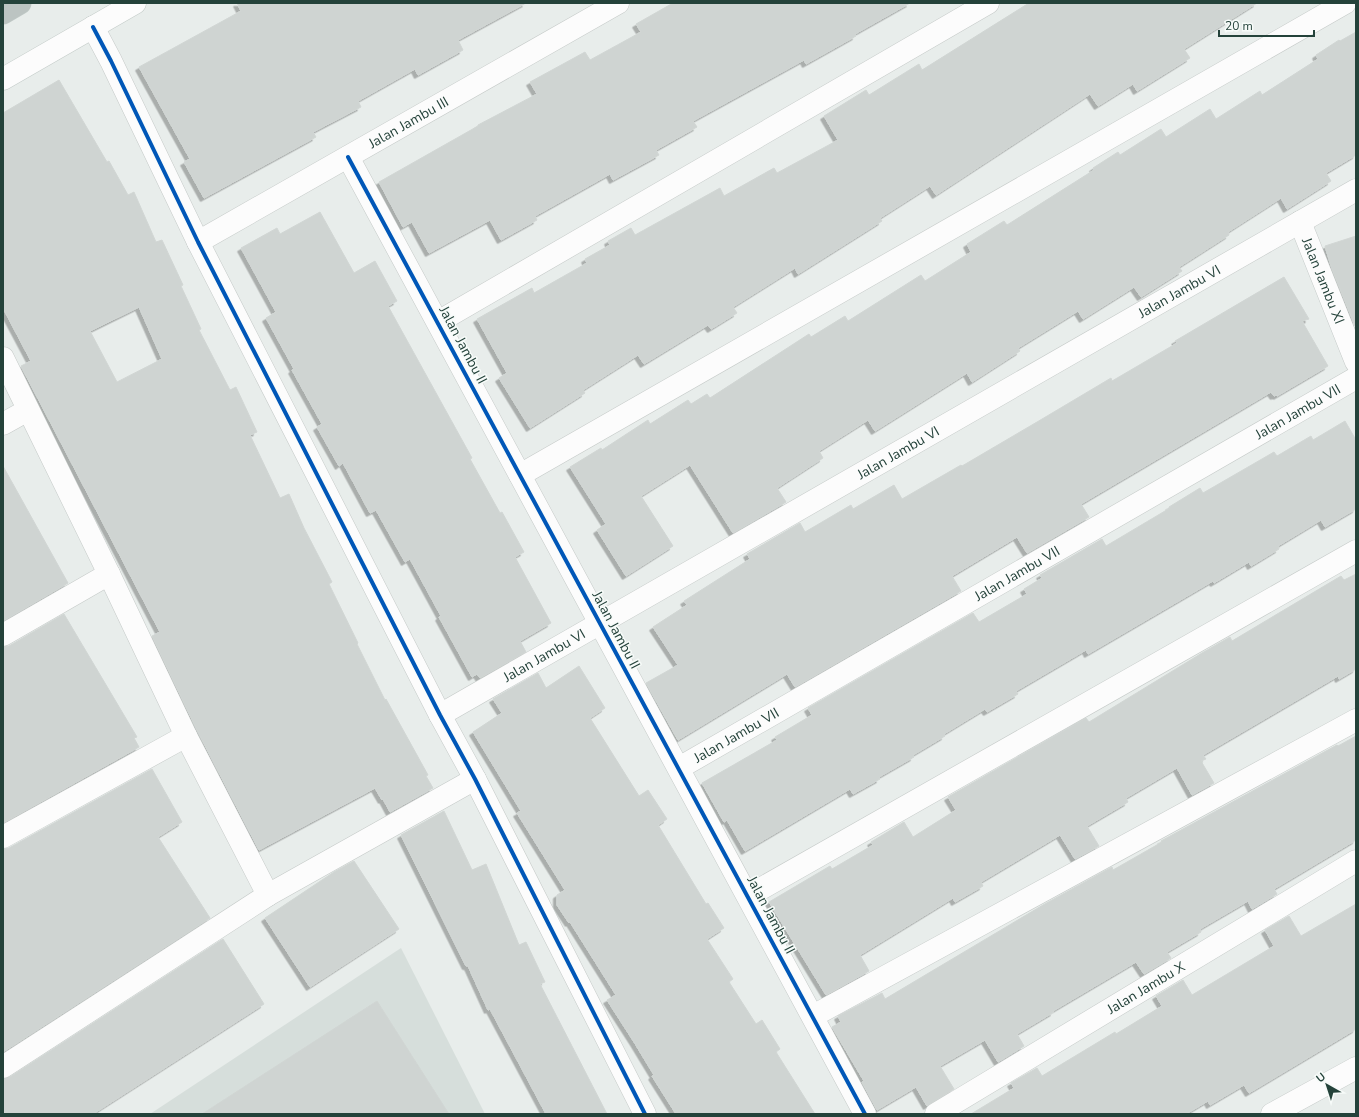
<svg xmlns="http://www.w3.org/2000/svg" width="1359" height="1117" viewBox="0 0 1359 1117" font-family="'Nunito Sans',sans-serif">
	<defs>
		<filter id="shadow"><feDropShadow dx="-3.5" dy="3.5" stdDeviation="0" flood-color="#0004"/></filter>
	</defs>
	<rect width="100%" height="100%" fill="#e8edeb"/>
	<path fill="#d6dedb" d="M401,948L485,1114H150Z"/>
	<path fill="#cfd4d2" stroke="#d1d6d4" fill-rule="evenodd" filter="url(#shadow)" d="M237,3H526L458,40L463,50L418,75L415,69L358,101L361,107L313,132L316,137L204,198L184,162L190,159L139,67L241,11Z
		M673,3H910L855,34L856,36L806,64L804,60L693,121L697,127L656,150L659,155L613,180L610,174L535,216L537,220L501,240L490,220L429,253L412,222L403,227L379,182L478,126V125L537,94L530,82L585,52L590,60L641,32L636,24Z
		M1029,3H1257L1184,49L1190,58L1137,91L1133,84L1098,106L1090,94L936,195L930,186L880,218L882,221L798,274L795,268L733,307L737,313L711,329L708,325L644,364L638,355L583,390L585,393L530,428L499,378L507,373L477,319L532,288L534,293L587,263L585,259L610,245L608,241L631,228L635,235L720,188L724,196L774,168L777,173L838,140L824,116L866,90L869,95L919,64L922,70Z
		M1356,32V155L1326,173L1331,181L1287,209L1281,198L1228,232L1229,235L1179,267L1182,271L1141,297L1134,287L1083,319L1078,311L1018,348L1020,351L972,382L967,373L875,431L868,420L819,451L823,458L777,488L786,502L733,533L690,465L641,496L673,546L626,576L597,530L606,524L570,467L601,448L602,450L648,420L650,424L688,400L691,404L707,394L710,398L809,334L811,337L845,316L848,321L921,275L925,281L971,252L967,244L1004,221L1007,225L1094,170L1093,168L1118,152L1120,155L1161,129L1166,137L1210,109L1216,119L1260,91L1262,95L1318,59L1316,55L1339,40L1340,41Z
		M59,80L107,162L109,161L128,195L134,192L156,242L162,240L183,285L181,286L201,329L199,330L230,390L236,387L257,432L250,435L280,498L289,494L304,528L332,582L329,584L358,643L357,644L385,700L386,699L428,775L426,776L433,788L390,812L383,799L382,800L375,788L259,850L197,730L152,636L160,632L21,366L31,361L3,308V113ZM139,307L162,359L117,382L90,331Z
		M320,212L354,273L375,261L397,301L388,306L472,458L470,459L500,513L502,512L524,552L515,557L551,623L520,641L526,652L480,678L477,674L472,677L439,617L441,616L410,559L405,562L376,510L370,513L343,463L339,466L317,427L322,424L292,370L294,369L266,318L276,312L241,248L277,228L280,234Z
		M1356,236V325L1355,326L1332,269L1325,246Z
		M1284,277L1309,319L1302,321L1328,366L1277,396L1276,395L1274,396L1271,392L1081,504L1089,517L1027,553L1017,537L952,576L961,591L795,687L787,674L678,740L646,683L678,665L653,627L687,605L684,601L750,559L747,554L800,523L805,532L851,505L853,509L894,485L902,499L961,465L962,466L1037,422L1111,378L1112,381L1177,343L1175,341Z
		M1345,421L1356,440V509L1325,527L1321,520L1278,546L1279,549L1251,566L1249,562L1214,583L1213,581L1088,654L1086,650L1016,691L1018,694L987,712L985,709L944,734L945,736L913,755L914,757L879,777L880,779L853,794L850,789L745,851L727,820L724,822L702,783L777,740L775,737L812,715L808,708L973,613L979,622L1027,594L1024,589L1042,578L1040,575L1102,539L1106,546L1170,508L1169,507L1200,488L1203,493L1274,452L1277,456L1311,436L1313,440Z
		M3,466L68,583L3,621Z
		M1356,574V669L1339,679L1338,676L1203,755L1206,759L1201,761L1214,783L1192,795L1177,768L1126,798L1128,802L1087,826L1099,846L1075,859L1060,835L981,882L983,886L955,902L953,898L860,955L869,971L826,995L769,902L830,866L832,869L873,845L871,842L904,822L913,837L956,810L948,797L1086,718L1089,722L1202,653L1230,637L1232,641L1341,576L1344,580Z
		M64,614L137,737L134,738L139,747L3,823V647L9,646Z
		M579,666L605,708L590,718L639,796L648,790L667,819L658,825L706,904L708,903L724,928L707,939L733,979L729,982L756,1024L762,1020L780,1049L776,1052L815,1114H676L652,1076L654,1075L634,1042L607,1000L616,995L570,922L569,923L557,905V895L565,890L517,813L521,811L473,732L502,713L493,699L538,673L546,688Z
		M1356,736V840L1274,889L1277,894L1252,909L1248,901L1200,929L1201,932L1167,952L1171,958L1144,974L1136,962L1053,1011L1054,1012L1017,1034L1024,1046L998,1062L985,1040L940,1066L954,1089L927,1106L916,1087L877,1110L862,1082L864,1081L832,1027L841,1022L838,1016L882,993L885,999L1043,905L1112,867L1113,870L1162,842L1161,841L1337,745L1338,746Z
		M152,769L182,822L158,837L210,918L3,1052V849L9,848Z
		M444,811L472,870L486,864L519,945L526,942L545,982L540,984L607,1114H546L490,1009L488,1010L468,966H466L401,835Z
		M354,861L399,929L310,987L265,918L334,872Z
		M1356,904V1029L1249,1093L1244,1085L1210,1105L1208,1101L1186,1114H971L1014,1088L1011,1083L1037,1068L1042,1076L1115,1032L1116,1034L1162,1006L1156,996L1183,980L1192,995L1274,946L1265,930L1289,916L1301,936Z
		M223,939L264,1004L93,1114H3V1079L10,1077Z
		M377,1001L449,1114H202Z"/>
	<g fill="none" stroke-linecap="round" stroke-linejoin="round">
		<defs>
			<g id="minor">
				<path d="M93,27L111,61L198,242L440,715L475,779L645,1114"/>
				<path d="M348,157L865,1114"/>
				<path id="s1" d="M1300,222L1356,362"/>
				<path id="s2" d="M198,242L618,3"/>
				<path d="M438,322L988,3"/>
				<path d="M3,358L109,574L186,736L268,895"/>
				<path d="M3,424L28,410"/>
				<path d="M520,475L1345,3"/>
				<path d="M3,635L109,574"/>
				<path id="s3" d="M440,715L1356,190"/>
				<path id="s4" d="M679,768L1356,378"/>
				<path d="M3,837L186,736"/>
				<path d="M748,896L1356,551"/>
				<path d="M813,1016L1356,720"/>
				<path d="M3,1067L268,895L475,779"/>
				<path id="s5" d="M936,1114L1356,861"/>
				<path d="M1272,1114L1356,1068"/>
			</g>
			<path id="secondary" d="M3,79L135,3"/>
			<path id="motorway" d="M3,13L20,3"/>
		</defs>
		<use href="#minor" stroke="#c5cac8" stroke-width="23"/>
		<use href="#secondary" stroke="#c3cbc8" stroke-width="23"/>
		<use href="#motorway" stroke="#c3ccc9" stroke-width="23"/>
		<use href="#minor" stroke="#fcfcfc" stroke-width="22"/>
		<use href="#secondary" stroke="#fcfcfc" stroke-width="22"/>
		<use href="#motorway" stroke="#bcc4c2" stroke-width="22"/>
		<defs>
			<path id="cycleway" d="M93,27L111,61L198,242L440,715L475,779L645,1114
				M348,157L865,1114"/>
		</defs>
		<use href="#cycleway" stroke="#f7fbf9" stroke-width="6"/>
		<use href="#cycleway" stroke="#0057b8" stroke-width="4"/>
	</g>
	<g text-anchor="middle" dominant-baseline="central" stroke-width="3" stroke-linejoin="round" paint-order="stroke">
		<g font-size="14" fill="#24423a" stroke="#f7fbf9">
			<text stroke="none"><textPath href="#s2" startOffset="242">Jalan Jambu III</textPath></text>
			<text stroke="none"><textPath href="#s1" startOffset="63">Jalan Jambu XI</textPath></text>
			<text stroke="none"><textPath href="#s3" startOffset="852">Jalan Jambu VI</textPath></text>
			<text transform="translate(463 345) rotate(62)">Jalan Jambu II</text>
			<text stroke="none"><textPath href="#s4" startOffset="714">Jalan Jambu VII</textPath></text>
			<text stroke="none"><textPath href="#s3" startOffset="528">Jalan Jambu VI</textPath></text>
			<text stroke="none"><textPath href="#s4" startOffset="390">Jalan Jambu VII</textPath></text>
			<text transform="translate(616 630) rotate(62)">Jalan Jambu II</text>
			<text stroke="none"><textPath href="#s3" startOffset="120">Jalan Jambu VI</textPath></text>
			<text stroke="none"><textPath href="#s4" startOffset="66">Jalan Jambu VII</textPath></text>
			<text transform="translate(771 915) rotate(62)">Jalan Jambu II</text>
			<text stroke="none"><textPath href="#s5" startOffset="245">Jalan Jambu X</textPath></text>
		</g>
	</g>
	<rect width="1359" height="1117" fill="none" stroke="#24423a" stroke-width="8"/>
	<g transform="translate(1327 1085) rotate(321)" stroke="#f7fbf9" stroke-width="3" paint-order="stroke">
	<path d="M0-3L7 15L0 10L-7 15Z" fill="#24423a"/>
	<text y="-6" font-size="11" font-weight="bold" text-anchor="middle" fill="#24423a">U</text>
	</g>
	<path d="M1219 30v6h95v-6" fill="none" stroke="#24423a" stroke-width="2"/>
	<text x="1225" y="30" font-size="12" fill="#24423a" stroke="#f7fbf9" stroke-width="3" paint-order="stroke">20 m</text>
</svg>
